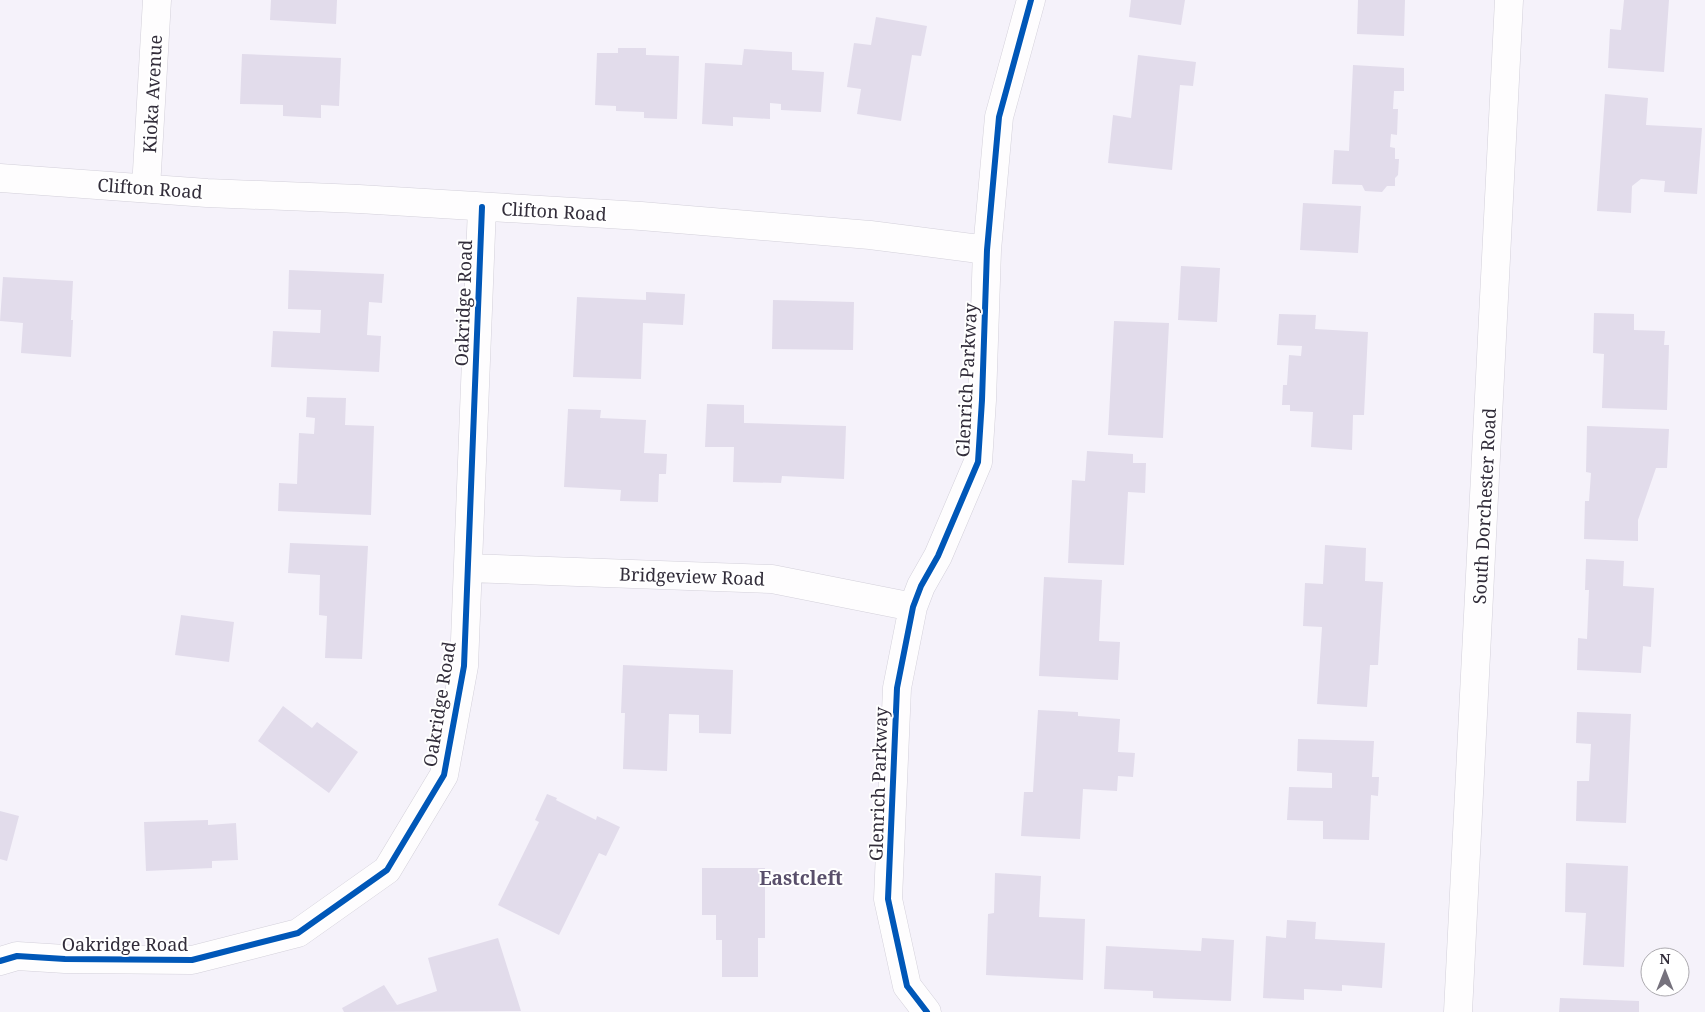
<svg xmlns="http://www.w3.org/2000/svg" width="1705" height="1012" viewBox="0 0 1705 1012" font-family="'Noto Serif',serif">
	<rect width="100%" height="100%" fill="#f5f2fa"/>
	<path fill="#e2dceb" d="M271,0H337L336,24L270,20Z
		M1131,0H1185L1181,25L1129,17Z
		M1358,0H1405L1404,36L1357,34Z
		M1624,0H1669L1664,72L1608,68L1610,29L1621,30Z
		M876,17L927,26L921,56L912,55L901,121L857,114L861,89L847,87L854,43L871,45Z
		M618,48H646V55L679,56L677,119L644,118V112L616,111V106L595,105L597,53H618Z
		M744,49L792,52V70L824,72L821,112L781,110V104L770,103V119L733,117V126L702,124L705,63L742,65Z
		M242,54L341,58L339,106L321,105V118L283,116V105L240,104Z
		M1138,55L1196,62L1193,86L1180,85L1172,170L1108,163L1113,115L1131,118Z
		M1353,65L1404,68V91H1394L1393,109H1398L1397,135L1391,134L1390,147L1395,148V159H1399L1398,175L1395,178V186H1387L1382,192L1365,191L1362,185L1332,184L1334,150L1349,151Z
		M1605,94L1648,98L1646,125L1702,128L1697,194L1664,192L1665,181L1641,179L1632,186L1631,213L1597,211Z
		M1303,203L1361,206L1358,253L1300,250Z
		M1181,266L1220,268L1217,322L1178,320Z
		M289,270L384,274L382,303L369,302L367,335L381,336L379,372L271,367L273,331L320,333L321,310L288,309Z
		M3,277L73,281L71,320H73L71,357L21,353L23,323L0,321Z
		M646,292L685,294L683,325L643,323L641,379L573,377L577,297L646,300Z
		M773,300L854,302L853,350L772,349Z
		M1594,313L1634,314V330L1665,331L1664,345H1669L1667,410L1602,408L1604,354L1593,353Z
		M1279,314L1316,315L1315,329L1368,332L1364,415H1353L1352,450L1311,447L1313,412L1290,411V405H1282L1283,385H1287L1289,355L1301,356L1302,346L1277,345Z
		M1114,321L1169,323L1163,438L1108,435Z
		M307,397L346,398L345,425L374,426L371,515L278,511L279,483L297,484L299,433L314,434L315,418L306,417Z
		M707,404L744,405V423L846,426L844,479L782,476L781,483L733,482L734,447H705Z
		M568,409L601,410L600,418L646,420L644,453L667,454L666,474H659L658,502L620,501L621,490L564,487Z
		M1587,426L1669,429L1667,468H1656L1638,520V541L1584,539L1585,501H1589L1591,473L1586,472Z
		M1087,451L1133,454V463H1146L1145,493L1128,492L1124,565L1068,563L1072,480L1085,481Z
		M290,543L368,546L362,659L325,658L327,616L319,615L320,575L288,573Z
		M1325,545L1366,548L1365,581L1383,582L1378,665H1370L1367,707L1317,704L1322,627L1303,626L1305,583L1323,584Z
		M1586,559L1624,561L1623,586L1654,588L1651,647L1643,646L1641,673L1577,670L1578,638L1587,639L1589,590H1585Z
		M1044,577L1102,580L1099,641L1120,642L1118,680L1039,676Z
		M181,615L234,622L229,662L175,655Z
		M623,665L733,670L731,734L699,733V715L669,714L667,771L623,769L625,713H621Z
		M283,706L312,728L317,722L358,752L329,793L258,741Z
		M1038,710L1078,712V716L1120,719L1118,752L1135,753L1133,777L1118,776L1117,791L1083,789L1080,839L1021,836L1024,792H1033Z
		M1577,712L1631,714L1626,823L1576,821L1577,781H1589L1591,744L1576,743Z
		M1298,739L1374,741L1372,777H1379L1378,796L1371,795L1369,840L1323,839V821L1287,820L1289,787L1332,788V773L1297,771Z
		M547,794L557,798L556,800L596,820L597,816L620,827L606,856L599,853L559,935L498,905L539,822L535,820Z
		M0,811L19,816L7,861L0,859Z
		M208,820V825L236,823L238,860L212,861V868L146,871L144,822Z
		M1566,863L1628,866L1624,967L1583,965L1586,913L1565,912Z
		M702,868H765V938H758V977H722V940H716V915H702Z
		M995,873L1041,876L1039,917L1085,919L1083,980L986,975L988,914L994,913Z
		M1287,920L1316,922L1315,939L1385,943L1382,988L1342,985V991L1304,989V1000L1263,998L1266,936L1286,938Z
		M498,938L521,1011L344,1012L342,1008L384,985L397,1005L437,991L428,958Z
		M1202,938L1234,940L1231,1001L1153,998V991L1104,989L1106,946L1201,951Z
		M1560,998L1639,1001V1012H1559Z"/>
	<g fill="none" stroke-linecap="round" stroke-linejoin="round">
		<defs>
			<path id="minor" d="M0,178L207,193L359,199L641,216L870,235L987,250
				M146,188L157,0
				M468,568L772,579L913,607
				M0,961L17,956L65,959L192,960L298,933L387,870L444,775L464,666L482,207
				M927,1012L907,986L888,899L897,688L913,607L921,586L938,556L978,462L982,400L987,250L999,117L1031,0
				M1458,1012L1509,0"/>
		</defs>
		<use href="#minor" stroke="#d3d0da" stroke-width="29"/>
		<use href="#minor" stroke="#fefdfe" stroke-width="28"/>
		<defs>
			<path id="cycleway" d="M0,961L17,956L65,959L192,960L298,933L387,870L444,775L464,666L482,207
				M927,1012L907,986L888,899L897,688L913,607L921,586L938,556L978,462L982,400L987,250L999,117L1031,0"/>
		</defs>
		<use href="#cycleway" stroke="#fff" stroke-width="9"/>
		<use href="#cycleway" stroke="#0057b8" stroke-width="6"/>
	</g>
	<g text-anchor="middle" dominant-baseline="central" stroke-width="4" stroke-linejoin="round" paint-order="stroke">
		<g font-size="18" fill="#322d3a" stroke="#fff">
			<text transform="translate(152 94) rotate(-87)">Kioka Avenue</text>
			<text transform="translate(150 188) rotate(4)">Clifton Road</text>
			<text transform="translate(554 211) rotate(3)">Clifton Road</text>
			<text transform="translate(463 303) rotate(-88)">Oakridge Road</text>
			<text transform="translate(966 380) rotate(-87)">Glenrich Parkway</text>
			<text transform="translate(1484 506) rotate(-87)">South Dorchester Road</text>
			<text transform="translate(692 576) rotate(2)">Bridgeview Road</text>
			<text transform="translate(439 704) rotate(-81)">Oakridge Road</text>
			<text transform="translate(878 784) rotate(-88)">Glenrich Parkway</text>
			<text x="125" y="944">Oakridge Road</text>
		</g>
		<g font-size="19" font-weight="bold" fill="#594f6b" stroke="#fff">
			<text x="801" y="878">Eastcleft</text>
		</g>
	</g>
	<g transform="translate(1665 972)"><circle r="24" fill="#ffffff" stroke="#adabb0"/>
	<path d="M0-4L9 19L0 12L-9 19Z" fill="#76727d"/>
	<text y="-8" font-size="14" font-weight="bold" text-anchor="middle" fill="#322d3a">N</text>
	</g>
</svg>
